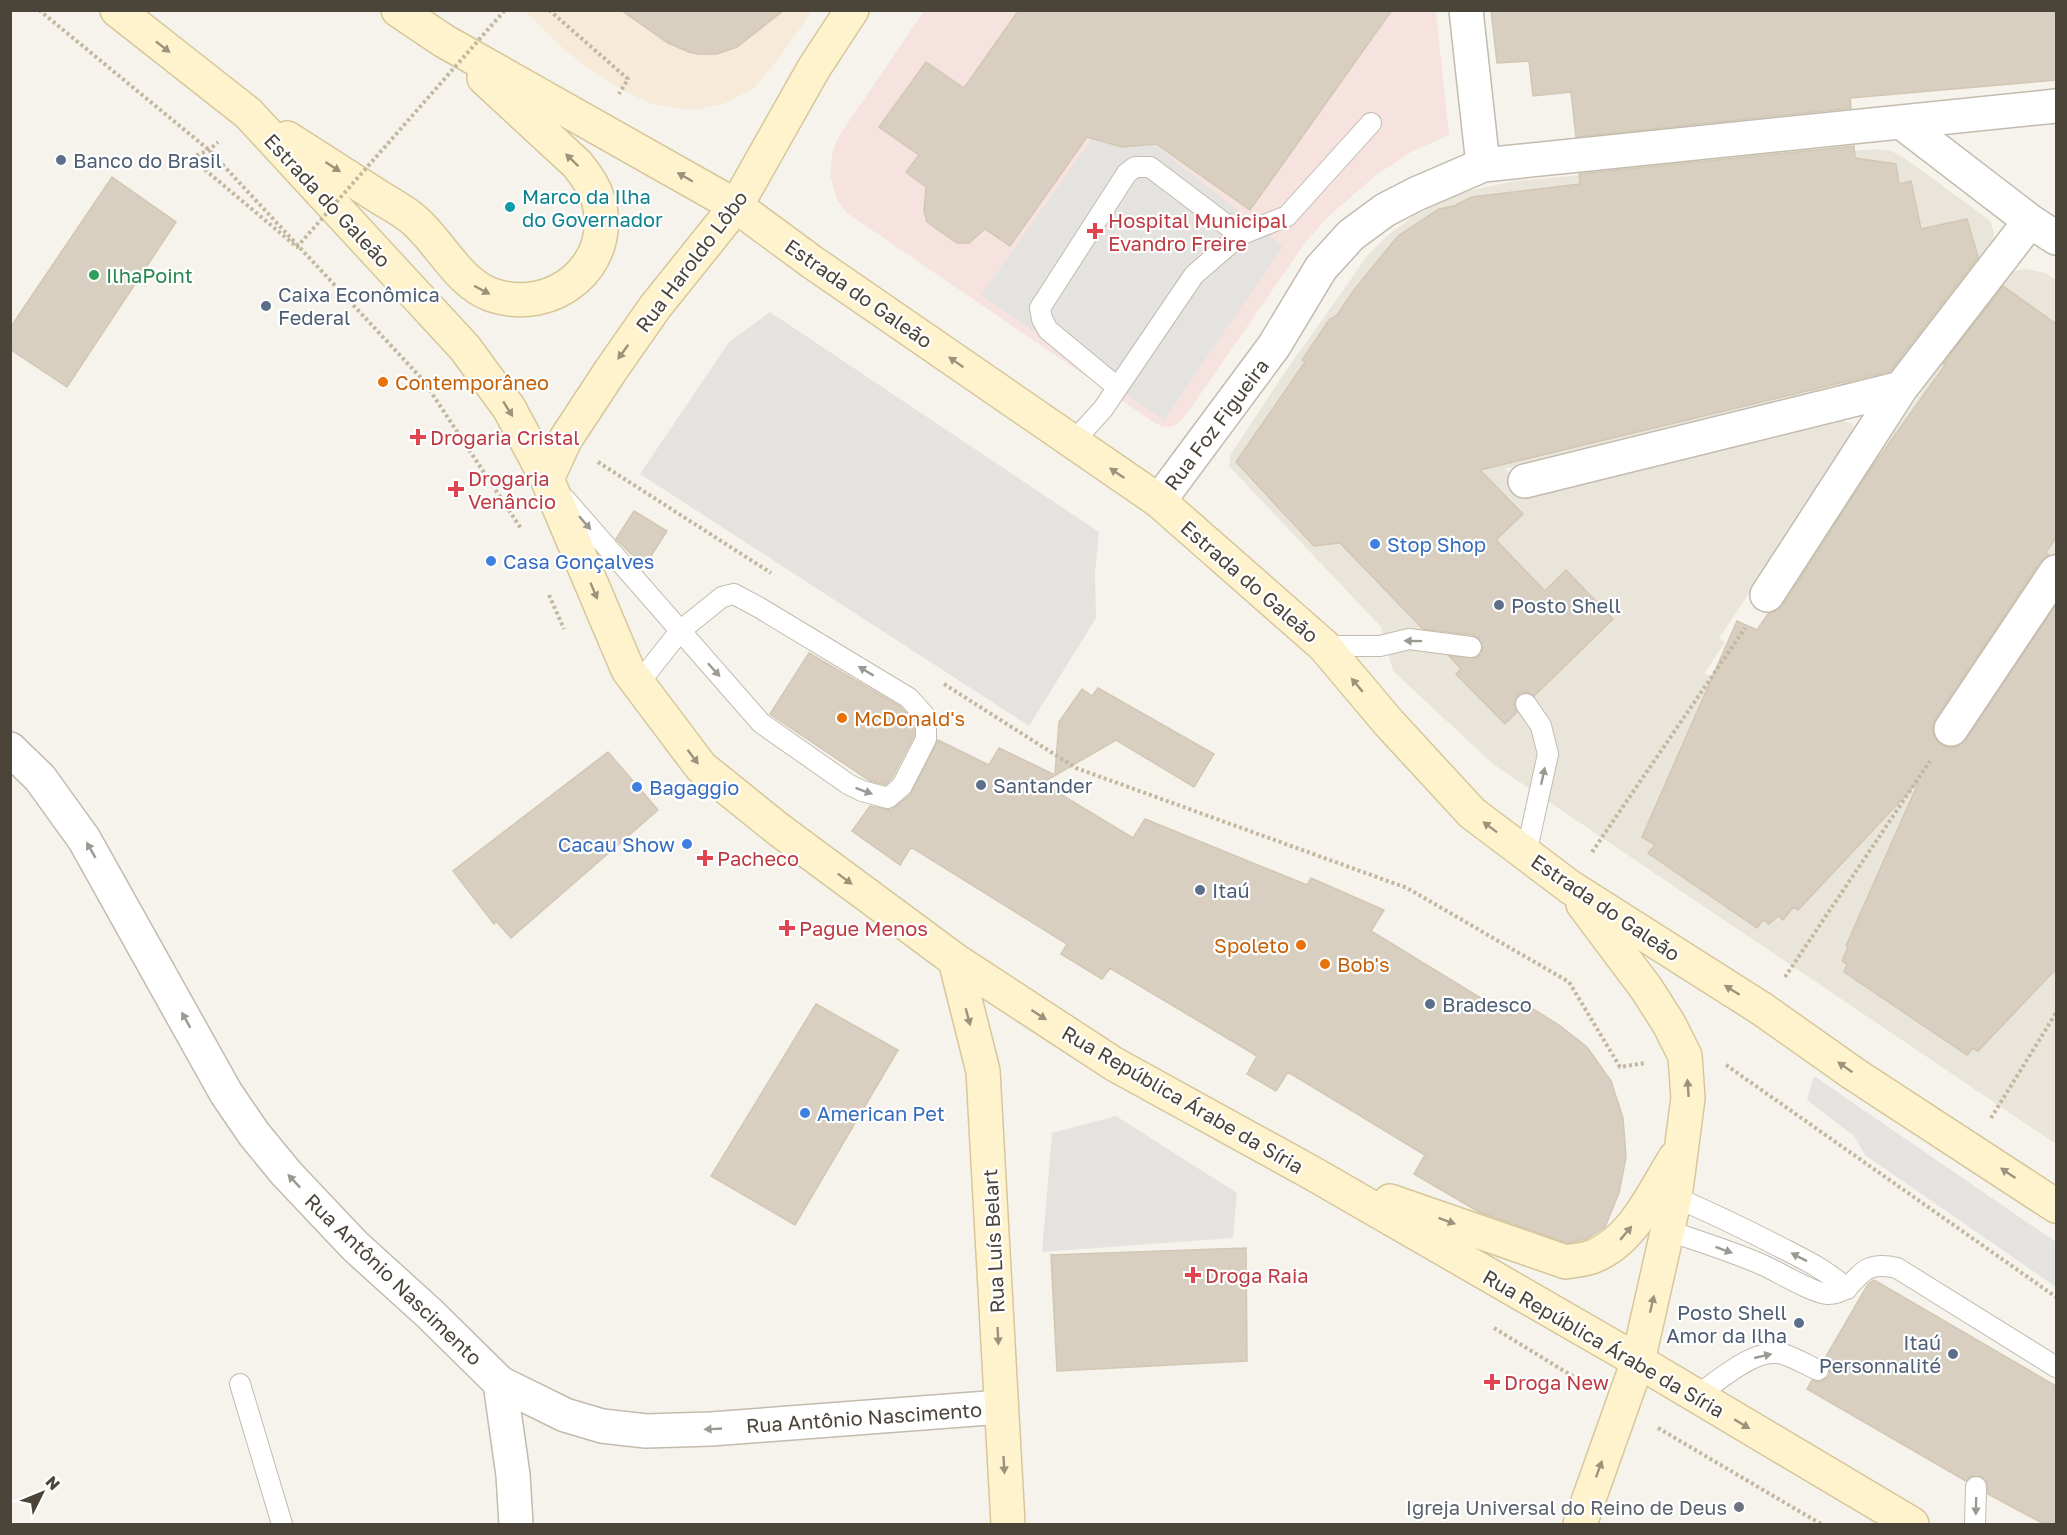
<svg xmlns="http://www.w3.org/2000/svg" width="2067" height="1535" viewBox="0 0 2067 1535" font-family="'Golos Text',sans-serif">
	<rect width="100%" height="100%" fill="#f6f3ec"/>
	<path fill="#eae5da" d="M1876,149L1891,151L1903,157L1984,216L1990,221L1994,233L1991,247L1889,379L1656,431L1505,469L1535,493L1843,421L1852,424L1855,430L1854,436L1719,638L1725,642L1705,673L1719,683L1998,283L2015,271L2025,269L2046,273L2056,280V556L1902,783L1925,799L2056,601V1144L1493,764L1393,671L1381,627L1229,466L1231,454L1285,372L1368,255L1387,236L1412,217L1447,199L1472,190L1515,181Z"/>
	<path fill="#f7ead8" d="M525,11H812L779,58L754,88L726,103L699,109H684L649,103L619,88L581,63L556,42Z"/>
	<path fill="#f6e3e0" d="M924,11H1436L1449,135L1411,152L1376,175L1327,218L1305,243L1184,418L1174,426L1165,427L1156,424L847,213L837,200L830,175L833,150L839,136Z"/>
	<path fill="#e5e3e0" d="M1112,111L1283,246L1164,420L981,295Z
		M770,312L1099,532L1095,573L1096,618L1029,726L640,474L729,342Z
		M1814,1076L2056,1242V1287L1865,1155L1854,1136L1807,1100Z
		M1116,1116L1237,1193L1233,1238L1042,1252L1052,1133Z"/>
	<path fill="#d8cfc1" stroke="#d3c7b4" stroke-width="1.5" d="M621,10H784L737,47L717,54H698L689,52L668,43Z
		M1019,10H1392L1250,210L1156,144L1122,147L1087,137L1010,246L985,229L969,243H957L927,222L924,211L926,187L906,172L919,155L879,127L926,62L964,88Z
		M1491,10H2056V80L1850,98L1851,108L1576,137L1571,92L1533,96L1529,61L1497,63Z
		M1854,146L1855,158L1896,164L1899,184L1911,181L1921,229L1967,219L1978,257L1890,371L1480,470L1523,514L1496,540L1545,591L1566,570L1613,619L1534,696L1526,692L1519,694L1514,704L1517,712L1505,724L1456,674L1461,669L1449,656L1476,658L1481,654L1483,648L1479,638L1473,635L1423,629L1340,543L1314,546L1236,462L1305,362L1302,360L1329,320L1337,315L1354,290L1398,236L1439,209L1454,206L1472,197L1580,184L1579,174Z
		M112,177L176,222L67,387L10,349V328Z
		M2003,286L2056,324V537L2046,553L2049,555L2040,562L1935,719L1932,728L1935,738L1940,744L1949,748L1959,746L1966,740L2056,605V969L1978,1051L1973,1048L1967,1055L1844,972L1847,964L1842,961L1848,947L1846,946L1919,781L1798,910L1793,907L1783,920L1778,916L1769,924L1763,920L1757,928L1648,853L1655,845L1642,837L1737,621L1757,630L1769,613L1776,611L1783,605L1870,470L1946,364H1943Z
		M634,511L667,531L644,567L616,539Z
		M809,653L901,707L911,718L908,722L914,725V736L892,778L885,785L870,781L770,714Z
		M1098,688L1214,754L1194,787L1116,740L1042,783L1133,838L1145,819L1307,885L1311,878L1384,910L1371,931L1510,1016L1520,1001L1559,1025L1587,1047L1611,1081L1623,1118L1626,1157L1619,1193L1605,1227L1586,1239L1567,1243L1479,1212L1414,1174L1425,1155L1288,1072L1276,1091L1247,1074L1257,1056L1110,968L1102,979L1061,954L1067,944L911,847L900,865L852,831L870,806L891,810L910,795L938,740L989,765L999,748L1055,775L1059,722L1082,689L1092,696Z
		M608,752L658,810L511,938L496,921L494,924L453,871Z
		M816,1004L898,1050L795,1225L711,1176Z
		M1246,1248L1247,1361L1057,1371L1051,1255Z
		M1874,1280L2056,1386V1524H2044L1988,1494L1987,1482L1982,1477L1971,1476L1966,1481L1807,1389L1812,1380L1820,1382L1829,1376L1830,1368L1824,1360L1868,1284Z"/>
	<g fill="none" stroke-linecap="round" stroke-linejoin="round">
		<defs>
			<path id="lane" d="M1117,387L1048,330L1042,319L1040,308L1127,173L1135,167H1150L1240,235
				M1072,443L1103,409L1194,275L1240,235L1287,216L1371,123
				M565,499L761,723L848,784L862,791L888,798L902,786L926,739V717L909,698L760,608L734,594L722,597L680,631L638,684
				M1324,646H1380L1409,639L1471,647
				M1526,704L1541,726L1548,754L1526,854
				M1675,1197C1709,1212 1743,1228 1776,1245C1801,1258 1826,1269 1847,1289
				M1669,1231C1701,1242 1734,1252 1765,1266C1778,1272 1815,1294 1828,1294C1861,1293 1852,1257 1897,1268L2056,1367
				M240,1384L282,1524
				M1696,1396C1717,1382 1756,1346 1783,1354C1795,1358 1807,1365 1818,1370
				M1975,1524L1976,1487"/>
			<path id="street" d="M1466,10L1483,165
				M1901,122L2030,221L2056,238
				M1525,481L1901,388
				M1159,501L1274,346L1321,268L1351,235L1385,210L1416,194L1483,165L2056,106
				M1767,595L1901,388L2030,221
				M1951,729L2056,572
				M10,749L40,778L84,839L226,1093L254,1134L286,1173L355,1246L430,1314L500,1383L565,1415L602,1426L646,1431L711,1429L1001,1407
				M500,1383L513,1475L516,1524"/>
			<path id="secondary" d="M117,10L248,113L465,348L509,408L547,479L628,670L701,767L778,829L955,960L1114,1064L1312,1173L1638,1361L1912,1524
				M398,10L444,41L736,206L812,262L1159,501L1324,646L1389,723L1472,813L1570,887L1762,1009L1854,1074L2056,1206
				M287,138C317,157 346,176 376,195C388,203 403,210 414,220C440,242 458,283 492,295C553,316 617,265 598,199C594,186 586,175 577,164L484,78
				M547,479L565,440L611,370L655,307L736,206L814,68L852,10
				M955,960L983,1071L1008,1524
				M1390,1201L1566,1262C1575,1260 1585,1260 1594,1256C1634,1239 1653,1193 1675,1158
				M1580,1524L1638,1361L1675,1197L1688,1098L1685,1056L1669,1024L1646,988L1583,904"/>
		</defs>
		<use href="#lane" stroke="#c2bbae" stroke-width="22"/>
		<use href="#street" stroke="#c2bbae" stroke-width="36"/>
		<use href="#secondary" stroke="#d6c79b" stroke-width="36"/>
		<path stroke="#c4b79f" stroke-width="4" stroke-dasharray="3 3" stroke-linecap="butt" d="M39,10L209,150L423,380L522,530
			M549,10L628,79L619,94
			M191,158L209,150L218,142
			M598,462L771,573
			M549,595L564,629
			M944,684L1076,768L1407,888L1569,982L1620,1067L1645,1063
			M1592,852L1745,628
			M1785,977L1930,761
			M1726,1065L2056,1297
			M1991,1118L2056,1013
			M1494,1328L1587,1385
			M1658,1428L1821,1524"/>
		<use href="#lane" stroke="#fff" stroke-width="20"/>
		<use href="#street" stroke="#fff" stroke-width="33"/>
		<use href="#secondary" stroke="#fff3cd" stroke-width="33"/>
		<path stroke="#c4b79f" stroke-width="4" stroke-dasharray="3 3" stroke-linecap="butt" d="M191,158L297,247L505,10"/>
	</g>
	<defs><path id="oneway-solid" d="M-6-.8H1V-3.2L6.5 0L1 3.2V.8H-6Z" transform="scale(1.5)"/></defs>
	<g fill="#9c937c">
		<use href="#oneway-solid" transform="translate(163 47) rotate(38)"/>
		<use href="#oneway-solid" transform="translate(572 160) rotate(-136)"/>
		<use href="#oneway-solid" transform="translate(333 167) rotate(33)"/>
		<use href="#oneway-solid" transform="translate(685 177) rotate(-150)"/>
		<use href="#oneway-solid" transform="translate(482 290) rotate(28)"/>
		<use href="#oneway-solid" transform="translate(623 352) rotate(126)"/>
		<use href="#oneway-solid" transform="translate(956 362) rotate(-145)"/>
		<use href="#oneway-solid" transform="translate(508 409) rotate(58)"/>
		<use href="#oneway-solid" transform="translate(1117 473) rotate(-146)"/>
		<use href="#oneway-solid" transform="translate(594 591) rotate(67)"/>
		<use href="#oneway-solid" transform="translate(1357 685) rotate(-130)"/>
		<use href="#oneway-solid" transform="translate(693 757) rotate(53)"/>
		<use href="#oneway-solid" transform="translate(1490 827) rotate(-143)"/>
		<use href="#oneway-solid" transform="translate(845 879) rotate(37)"/>
		<use href="#oneway-solid" transform="translate(1732 990) rotate(-148)"/>
		<use href="#oneway-solid" transform="translate(1039 1015) rotate(33)"/>
		<use href="#oneway-solid" transform="translate(968 1017) rotate(75)"/>
		<use href="#oneway-solid" transform="translate(1845 1067) rotate(-145)"/>
		<use href="#oneway-solid" transform="translate(1688 1088) rotate(-94)"/>
		<use href="#oneway-solid" transform="translate(2008 1173) rotate(-146)"/>
		<use href="#oneway-solid" transform="translate(1447 1221) rotate(20)"/>
		<use href="#oneway-solid" transform="translate(1626 1233) rotate(-50)"/>
		<use href="#oneway-solid" transform="translate(1652 1304) rotate(-77)"/>
		<use href="#oneway-solid" transform="translate(998 1336) rotate(87)"/>
		<use href="#oneway-solid" transform="translate(1742 1424) rotate(31)"/>
		<use href="#oneway-solid" transform="translate(1004 1465) rotate(87)"/>
		<use href="#oneway-solid" transform="translate(1599 1469) rotate(-70)"/>
	</g>
	<g fill="#9c9892">
		<use href="#oneway-solid" transform="translate(585 523) rotate(49)"/>
		<use href="#oneway-solid" transform="translate(1413 641) rotate(-179)"/>
		<use href="#oneway-solid" transform="translate(714 670) rotate(48)"/>
		<use href="#oneway-solid" transform="translate(866 671) rotate(-149)"/>
		<use href="#oneway-solid" transform="translate(1543 776) rotate(-78)"/>
		<use href="#oneway-solid" transform="translate(864 791) rotate(20)"/>
		<use href="#oneway-solid" transform="translate(91 850) rotate(-120)"/>
		<use href="#oneway-solid" transform="translate(186 1020) rotate(-119)"/>
		<use href="#oneway-solid" transform="translate(294 1181) rotate(-133)"/>
		<use href="#oneway-solid" transform="translate(1724 1250) rotate(20)"/>
		<use href="#oneway-solid" transform="translate(1799 1257) rotate(-153)"/>
		<use href="#oneway-solid" transform="translate(1763 1356) rotate(-13)"/>
		<use href="#oneway-solid" transform="translate(713 1429) rotate(177)"/>
		<use href="#oneway-solid" transform="translate(1976 1506) rotate(91)"/>
	</g>
	<g fill="#5c6f8a" stroke="#fff" stroke-width="2">
		<circle cx="61" cy="160" r="6"/>
		<circle cx="266" cy="306" r="6"/>
		<circle cx="1499" cy="605" r="6"/>
		<circle cx="981" cy="785" r="6"/>
		<circle cx="1200" cy="890" r="6"/>
		<circle cx="1430" cy="1004" r="6"/>
		<circle cx="1799" cy="1323" r="6"/>
		<circle cx="1953" cy="1354" r="6"/>
	</g>
	<circle fill="#0f9aa8" stroke="#fff" stroke-width="2" cx="510" cy="207" r="6"/>
	<g fill="#e0444e" stroke="#fff" stroke-width="2">
		<path d="M1092 222h6v6h6v6h-6v6h-6v-6h-6v-6h6z"/>
		<path d="M415 428h6v6h6v6h-6v6h-6v-6h-6v-6h6z"/>
		<path d="M453 480h6v6h6v6h-6v6h-6v-6h-6v-6h6z"/>
		<path d="M702 849h6v6h6v6h-6v6h-6v-6h-6v-6h6z"/>
		<path d="M784 919h6v6h6v6h-6v6h-6v-6h-6v-6h6z"/>
		<path d="M1190 1266h6v6h6v6h-6v6h-6v-6h-6v-6h6z"/>
		<path d="M1489 1373h6v6h6v6h-6v6h-6v-6h-6v-6h6z"/>
	</g>
	<circle fill="#2e9e5b" stroke="#fff" stroke-width="2" cx="94" cy="275" r="6"/>
	<g fill="#e8710a" stroke="#fff" stroke-width="2">
		<circle cx="383" cy="382" r="6"/>
		<circle cx="842" cy="718" r="6"/>
		<circle cx="1301" cy="945" r="6"/>
		<circle cx="1325" cy="964" r="6"/>
	</g>
	<g fill="#3f7fe0" stroke="#fff" stroke-width="2">
		<circle cx="1375" cy="544" r="6"/>
		<circle cx="491" cy="561" r="6"/>
		<circle cx="637" cy="787" r="6"/>
		<circle cx="687" cy="844" r="6"/>
		<circle cx="805" cy="1113" r="6"/>
	</g>
	<circle fill="#6b7280" stroke="#fff" stroke-width="2" cx="1739" cy="1507" r="6"/>
	<g text-anchor="middle" dominant-baseline="central" stroke-width="4.5" stroke-linejoin="round" paint-order="stroke">
		<g font-size="20" fill="#4e5e75" stroke="#fff" text-anchor="start">
			<text x="73" y="160">Banco do Brasil</text>
			<text x="278" y="294">Caixa Econômica<tspan x="278" dy="23">Federal</tspan></text>
			<text x="1511" y="605">Posto Shell</text>
			<text x="993" y="785">Santander</text>
			<text x="1212" y="890">Itaú</text>
			<text x="1442" y="1004">Bradesco</text>
			<text x="1787" y="1312" text-anchor="end">Posto Shell<tspan x="1787" dy="23">Amor da Ilha</tspan></text>
			<text x="1941" y="1342" text-anchor="end">Itaú<tspan x="1941" dy="23">Personnalité</tspan></text>
		</g>
		<g font-size="20" fill="#0d838f" stroke="#fff" text-anchor="start">
			<text x="522" y="196">Marco da Ilha<tspan x="522" dy="23">do Governador</tspan></text>
		</g>
		<g font-size="20" fill="#4b4439" stroke="#fff">
			<text transform="translate(328 200) rotate(47)">Estrada do Galeão</text>
			<text transform="translate(691 261) rotate(-53)">Rua Haroldo Lôbo</text>
			<text transform="translate(859 293) rotate(35)">Estrada do Galeão</text>
			<text transform="translate(1216 424) rotate(-53)">Rua Foz Figueira</text>
			<text transform="translate(1250 581) rotate(41)">Estrada do Galeão</text>
			<text transform="translate(1606 907) rotate(34)">Estrada do Galeão</text>
			<text transform="translate(1183 1099) rotate(30)">Rua República Árabe da Síria</text>
			<text transform="translate(993 1241) rotate(-93)">Rua Luís Belart</text>
			<text transform="translate(394 1279) rotate(44)">Rua Antônio Nascimento</text>
			<text transform="translate(1604 1343) rotate(30)">Rua República Árabe da Síria</text>
			<text transform="translate(864 1417) rotate(-4)">Rua Antônio Nascimento</text>
		</g>
		<g font-size="20" fill="#be3a42" stroke="#fff" text-anchor="start">
			<text x="1108" y="220">Hospital Municipal<tspan x="1108" dy="23">Evandro Freire</tspan></text>
			<text x="430" y="437">Drogaria Cristal</text>
			<text x="468" y="478">Drogaria<tspan x="468" dy="23">Venâncio</tspan></text>
			<text x="717" y="858">Pacheco</text>
			<text x="799" y="928">Pague Menos</text>
			<text x="1205" y="1275">Droga Raia</text>
			<text x="1504" y="1382">Droga New</text>
		</g>
		<g font-size="20" fill="#27864d" stroke="#fff" text-anchor="start">
			<text x="106" y="275">IlhaPoint</text>
		</g>
		<g font-size="20" fill="#c56008" stroke="#fff" text-anchor="start">
			<text x="395" y="382">Contemporâneo</text>
			<text x="854" y="718">McDonald's</text>
			<text x="1289" y="945" text-anchor="end">Spoleto</text>
			<text x="1337" y="964">Bob's</text>
		</g>
		<g font-size="20" fill="#366cbe" stroke="#fff" text-anchor="start">
			<text x="1387" y="544">Stop Shop</text>
			<text x="503" y="561">Casa Gonçalves</text>
			<text x="649" y="787">Bagaggio</text>
			<text x="675" y="844" text-anchor="end">Cacau Show</text>
			<text x="817" y="1113">American Pet</text>
		</g>
		<g font-size="20" fill="#5b616d" stroke="#fff" text-anchor="end">
			<text x="1727" y="1507">Igreja Universal do Reino de Deus</text>
		</g>
	</g>
	<rect width="2067" height="1535" fill="none" stroke="#4b4439" stroke-width="24"/>
	<g transform="translate(42 1493) rotate(47)" stroke="#ffffff" stroke-width="4.5" paint-order="stroke">
	<path d="M0-4.5L10 22L0 15L-10 22Z" fill="#4b4439"/>
	<text y="-9" font-size="16" font-weight="bold" text-anchor="middle" fill="#4b4439">N</text>
	</g>
</svg>
